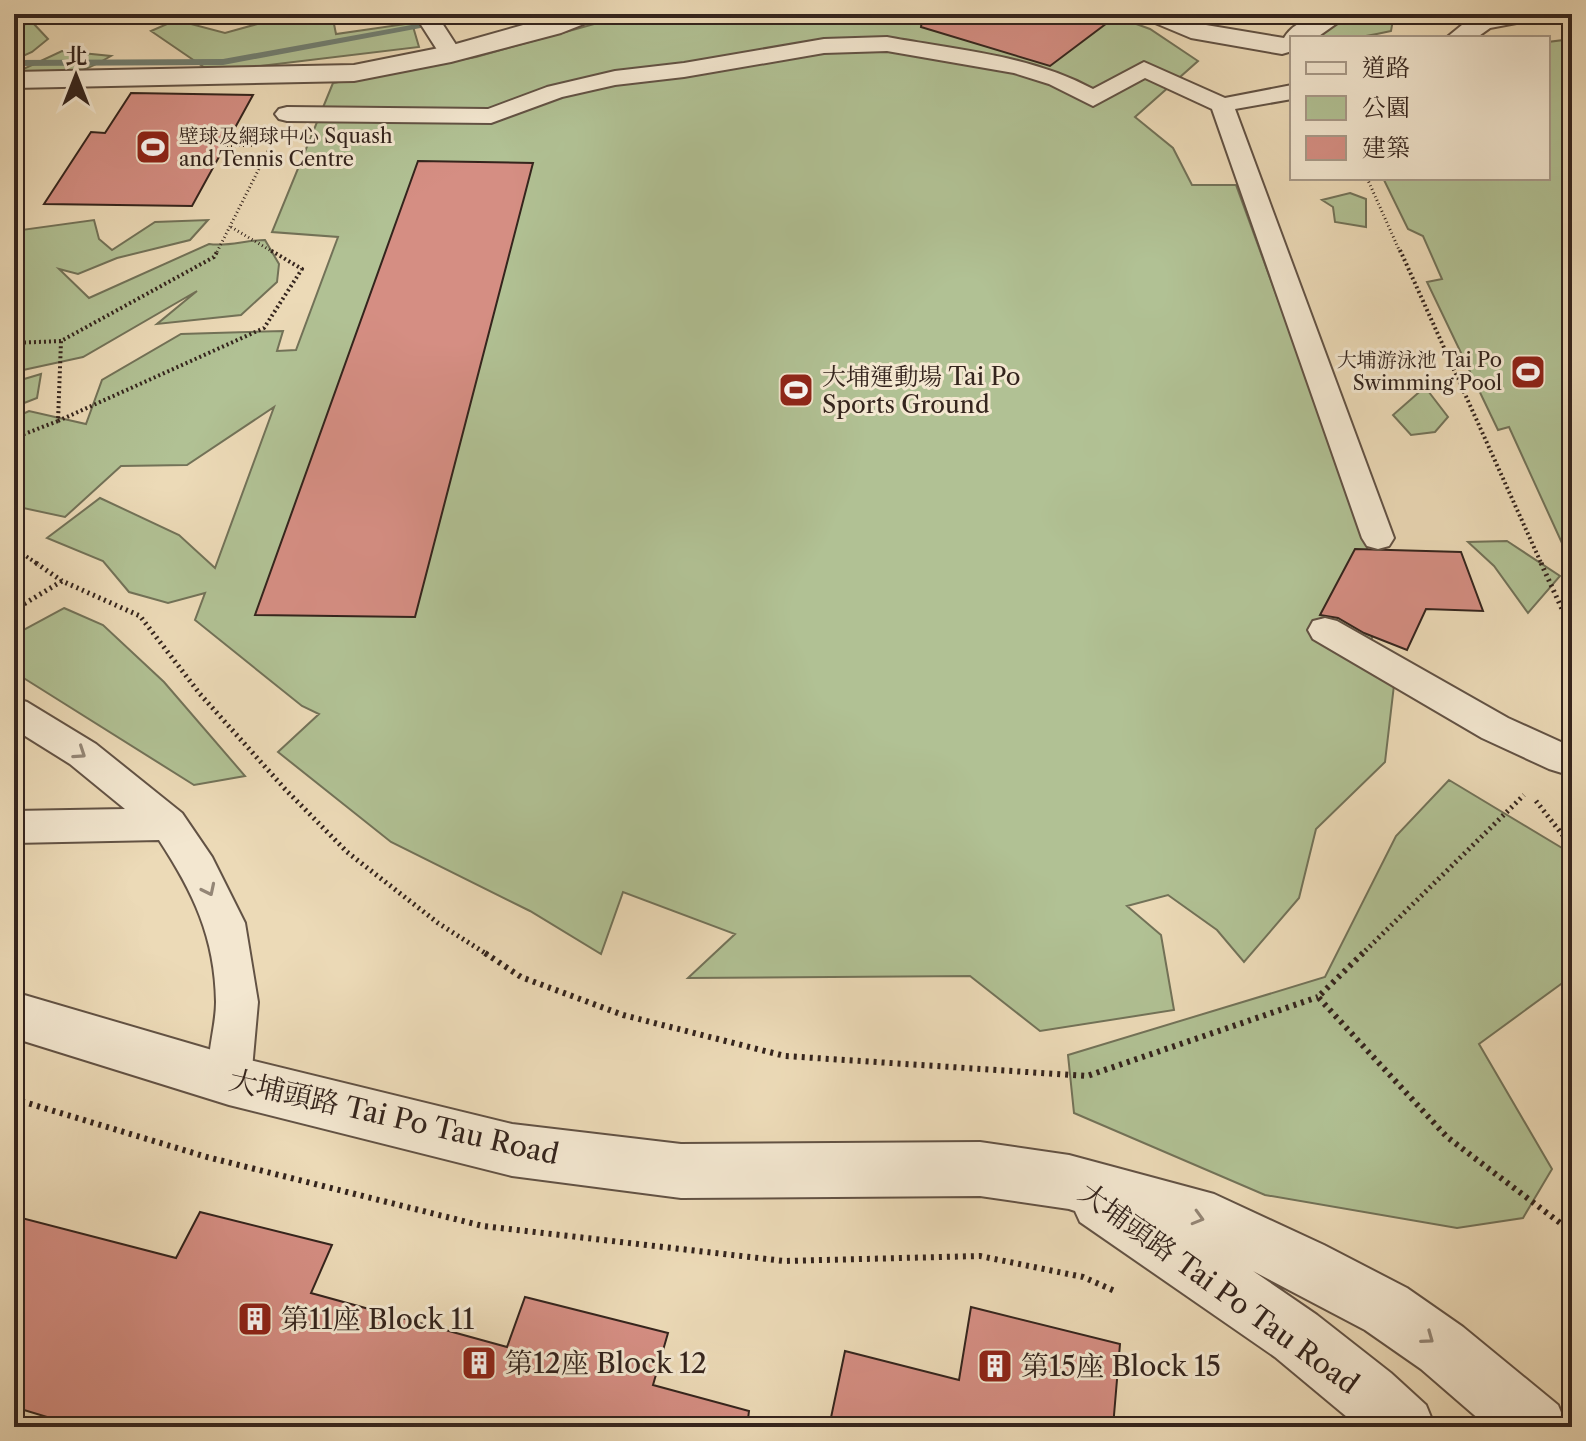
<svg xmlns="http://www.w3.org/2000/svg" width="1586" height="1441" viewBox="0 0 1586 1441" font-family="'Libre Caslon Text','Noto Serif TC',serif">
	<rect width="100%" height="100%" fill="#ecdab7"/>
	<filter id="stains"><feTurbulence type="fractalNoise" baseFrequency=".0025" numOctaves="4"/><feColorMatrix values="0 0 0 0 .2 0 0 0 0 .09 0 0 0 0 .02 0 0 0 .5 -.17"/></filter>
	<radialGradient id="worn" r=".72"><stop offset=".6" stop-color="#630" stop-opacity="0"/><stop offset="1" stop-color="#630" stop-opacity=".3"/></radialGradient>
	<path fill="#b1c194" stroke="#727258" stroke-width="2" d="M265,14H332L336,34L412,23L419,47L211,72L151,31L176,20L225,33L268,21Z
		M630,14H1109L1150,29L1198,61L1135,117L1173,148L1192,185H1236L1367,543L1372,638L1360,662L1394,685L1385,762L1316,829L1299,898L1244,962L1217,930L1168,895L1127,906L1161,935L1174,1010L1040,1031L970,976L688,978L735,934L623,892L601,954L530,911L391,842L278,752L319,714L302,706L195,620L205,593L168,603L129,592L103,561L47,538L100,498L179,535L215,568L274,407L187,465L121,466L65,517L14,506V418L29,411L86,424L102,380L181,334L283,331L277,351L296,350L338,237L272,232L333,83L476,57Z
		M1325,14H1394L1391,31C1364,37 1334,43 1307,35Z
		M33,23L48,39L32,52L14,60V26Z
		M1572,39V565L1509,427L1498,430L1427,282L1442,279L1423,236L1408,229L1383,178H1548V42Z
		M62,51L111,56C79,75 57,82 19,71Z
		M1350,193L1366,199V227L1335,222L1333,207L1322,200Z
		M94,220L99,239L112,250L155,222L208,220L190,240L117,258L78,274L59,269L89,298L209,244C228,247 245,240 265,240L279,264L277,282L241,315L157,324L197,291L83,357L14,372V265L18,264L14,262V231Z
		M41,374L37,398L14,407V382Z
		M1425,387L1448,417L1435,432L1411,435L1393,415Z
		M1507,541L1560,576L1528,613L1494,566L1468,542Z
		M64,608L103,625L164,682L245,776L194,785L14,672V635Z
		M1449,780L1572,854V976L1479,1044L1552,1169L1523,1218L1457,1228L1265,1195L1074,1113L1068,1055L1325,977L1396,836Z"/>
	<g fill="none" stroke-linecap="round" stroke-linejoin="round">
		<path fill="#717f72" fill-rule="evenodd" d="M472,14H495L223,65L14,66V60L223,59Z"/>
	</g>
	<path fill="#d58e83" stroke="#34241d" stroke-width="2" d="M923,14H1119L1050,66L921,27Z
		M131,93L253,95L192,206L44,204L91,132L105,133Z
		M418,161L533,163L415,617L255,615Z
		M1355,549L1461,552L1483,611L1426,609L1407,650L1364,633L1338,618L1320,615Z
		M200,1212L332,1245L311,1293L507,1347L525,1297L668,1333L653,1385L749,1411L747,1427H80L14,1407V1216L176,1258Z
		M971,1307L1120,1344L1113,1427H829L845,1351L959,1380Z"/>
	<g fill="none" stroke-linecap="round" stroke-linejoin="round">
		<defs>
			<path id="service" d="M419,14H447L440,20L462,54L459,59H443L418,20Z
				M887,37C957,50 1030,55 1093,89L1144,62L1225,98L1292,85V99L1235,109L1394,538L1389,546L1378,549L1367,546L1362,538L1212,109L1145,78L1093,106L1049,84L1014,73L887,51L824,53L684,77L615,85L562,97L491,123L287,121L279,119L275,114L279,109L287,107L488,109L547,87L615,71L684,63L824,39Z
				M1325,618L1337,621L1508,718L1572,747V770L1562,773L1549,769L1482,738L1313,639L1308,630L1313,621Z
				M14,698L27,702L96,744L182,813L212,857L245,923L258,1002L251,1080L244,1094L229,1100L214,1094C201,1065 216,1033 216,1002C215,937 193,892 159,840L14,843V811L125,809L70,764L14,729Z"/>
			<path id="minor" d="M562,14H598L594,20L561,33L451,62L354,81L14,88V72L354,65L449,46Z
				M1144,14H1180L1206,25L1284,38C1297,16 1327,14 1350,14L1316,38H1292V51L1282,54L1191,38L1148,20Z
				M1483,14H1536L1532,20L1490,28L1476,38H1446L1473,16Z
				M14,992L229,1055L512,1124L681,1144L980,1142L1069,1155L1214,1194L1324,1245L1407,1288L1463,1327L1558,1405L1567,1427H1488L1421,1369L1365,1330L1253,1271L1317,1315L1391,1373L1426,1405L1435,1427H1359L1275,1357L1080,1222L1075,1211L1069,1209L980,1196L681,1198L512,1176L229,1105L14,1038Z"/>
		</defs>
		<use href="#service" stroke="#625244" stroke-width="4"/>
		<use href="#minor" stroke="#625244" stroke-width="4"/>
		<path stroke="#34241d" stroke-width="3" stroke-dasharray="1 3" stroke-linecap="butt" d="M14,29L20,14
			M223,146L257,145
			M1367,178L1400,252
			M231,227L273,252
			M217,252L269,149"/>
		<path stroke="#34241d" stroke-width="4" stroke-dasharray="2 3" stroke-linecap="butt" d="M1400,250L1542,565
			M14,343L61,341
			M58,421L264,328L302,269L270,250
			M14,438L58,421L61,341L214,257L218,250
			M14,548L39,565"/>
		<path stroke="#34241d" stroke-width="5" stroke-dasharray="2 4" stroke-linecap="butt" d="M36,563L62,581
			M1541,563L1572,631
			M14,610L62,581L140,616L200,694L285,789L347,852L438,923L488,955
			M1536,801L1572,847
			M1361,955L1524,795"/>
		<path stroke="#34241d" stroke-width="6" stroke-dasharray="3 5" stroke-linecap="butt" d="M485,953L521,977L623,1015L785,1056L1087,1076L1318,997
			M1363,953L1318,997L1447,1137L1572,1232
			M14,1099L207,1157L483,1226L784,1261L980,1256L1083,1277L1117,1292"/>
		<use href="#service" fill="#f3e7d0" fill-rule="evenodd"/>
		<use href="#minor" fill="#f3e7d0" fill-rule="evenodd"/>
	</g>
	<defs><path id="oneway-chevron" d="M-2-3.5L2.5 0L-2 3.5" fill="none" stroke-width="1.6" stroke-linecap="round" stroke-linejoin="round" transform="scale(2)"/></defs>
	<g stroke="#948676">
		<use href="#oneway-chevron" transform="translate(80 753) rotate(34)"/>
		<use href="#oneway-chevron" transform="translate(209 890) rotate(64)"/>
		<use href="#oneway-chevron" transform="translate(1198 1218) rotate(16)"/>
		<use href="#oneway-chevron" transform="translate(1428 1338) rotate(36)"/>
	</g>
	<defs>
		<symbol id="stadium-square" viewBox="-11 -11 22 22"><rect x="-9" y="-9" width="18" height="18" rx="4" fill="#8f2418" stroke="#f3e7d0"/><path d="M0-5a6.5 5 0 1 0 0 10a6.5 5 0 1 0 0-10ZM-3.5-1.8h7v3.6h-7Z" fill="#fff"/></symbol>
		<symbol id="building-square" viewBox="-11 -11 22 22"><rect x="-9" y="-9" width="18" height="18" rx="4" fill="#8f2418" stroke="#f3e7d0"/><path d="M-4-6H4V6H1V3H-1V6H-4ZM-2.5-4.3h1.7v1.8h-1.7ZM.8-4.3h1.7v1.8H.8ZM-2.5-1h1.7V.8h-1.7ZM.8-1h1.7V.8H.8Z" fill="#fff"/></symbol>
	</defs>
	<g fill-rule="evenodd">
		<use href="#stadium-square" x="133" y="127" width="40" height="40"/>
		<use href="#stadium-square" x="1508" y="352" width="40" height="40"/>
		<use href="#stadium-square" x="776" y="370" width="40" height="40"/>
		<use href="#building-square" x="235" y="1299" width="40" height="40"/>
		<use href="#building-square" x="459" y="1343" width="40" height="40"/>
		<use href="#building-square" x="975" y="1346" width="40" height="40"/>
	</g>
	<g text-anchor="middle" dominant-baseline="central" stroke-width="6" stroke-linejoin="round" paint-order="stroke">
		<g font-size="20" fill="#34241d" stroke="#f3e7d0" text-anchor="start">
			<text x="179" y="136">壁球及網球中心 Squash<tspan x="179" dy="23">and Tennis Centre</tspan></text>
			<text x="1502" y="360" text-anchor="end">大埔游泳池 Tai Po<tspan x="1502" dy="23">Swimming Pool</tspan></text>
		</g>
		<g font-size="24" fill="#34241d" stroke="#f3e7d0" text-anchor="start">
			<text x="822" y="376">大埔運動場 Tai Po<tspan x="822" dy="28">Sports Ground</tspan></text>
		</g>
		<g font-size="28" fill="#34241d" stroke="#f3e7d0">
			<text transform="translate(394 1117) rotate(13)">大埔頭路 Tai Po Tau Road</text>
			<text transform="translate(1219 1288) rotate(36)">大埔頭路 Tai Po Tau Road</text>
		</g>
		<g font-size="28" fill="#34241d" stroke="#f3e7d0" text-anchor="start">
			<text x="281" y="1319">第11座 Block 11</text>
			<text x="505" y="1363">第12座 Block 12</text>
			<text x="1021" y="1366">第15座 Block 15</text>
		</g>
	</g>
	<rect width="1586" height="1441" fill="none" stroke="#ecdab7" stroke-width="48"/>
	<rect x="16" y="16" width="1554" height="1409" fill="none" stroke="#34241d" stroke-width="4"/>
	<rect x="24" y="24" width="1538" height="1393" fill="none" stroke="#34241d" stroke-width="2"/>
	<rect x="1290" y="36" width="260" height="144" fill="#f3e7d0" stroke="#a79988" stroke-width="2"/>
	<rect x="1306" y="62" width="40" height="12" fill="#f3e7d0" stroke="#a79988" stroke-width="2"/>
	<text x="1362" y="76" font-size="24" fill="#34241d">道路</text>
	<rect x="1306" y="96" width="40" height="24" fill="#b1c194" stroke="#a79988" stroke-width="2"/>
	<text x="1362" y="116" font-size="24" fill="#34241d">公園</text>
	<rect x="1306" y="136" width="40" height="24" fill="#d58e83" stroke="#a79988" stroke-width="2"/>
	<text x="1362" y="156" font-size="24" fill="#34241d">建築</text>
	<g transform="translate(76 76)" stroke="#f3e7d0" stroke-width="6" paint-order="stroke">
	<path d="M0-6L14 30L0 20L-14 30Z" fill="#34241d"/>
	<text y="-12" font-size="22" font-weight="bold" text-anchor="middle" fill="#34241d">北</text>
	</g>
	<rect width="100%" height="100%" filter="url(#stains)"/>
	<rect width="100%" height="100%" fill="url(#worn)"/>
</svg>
